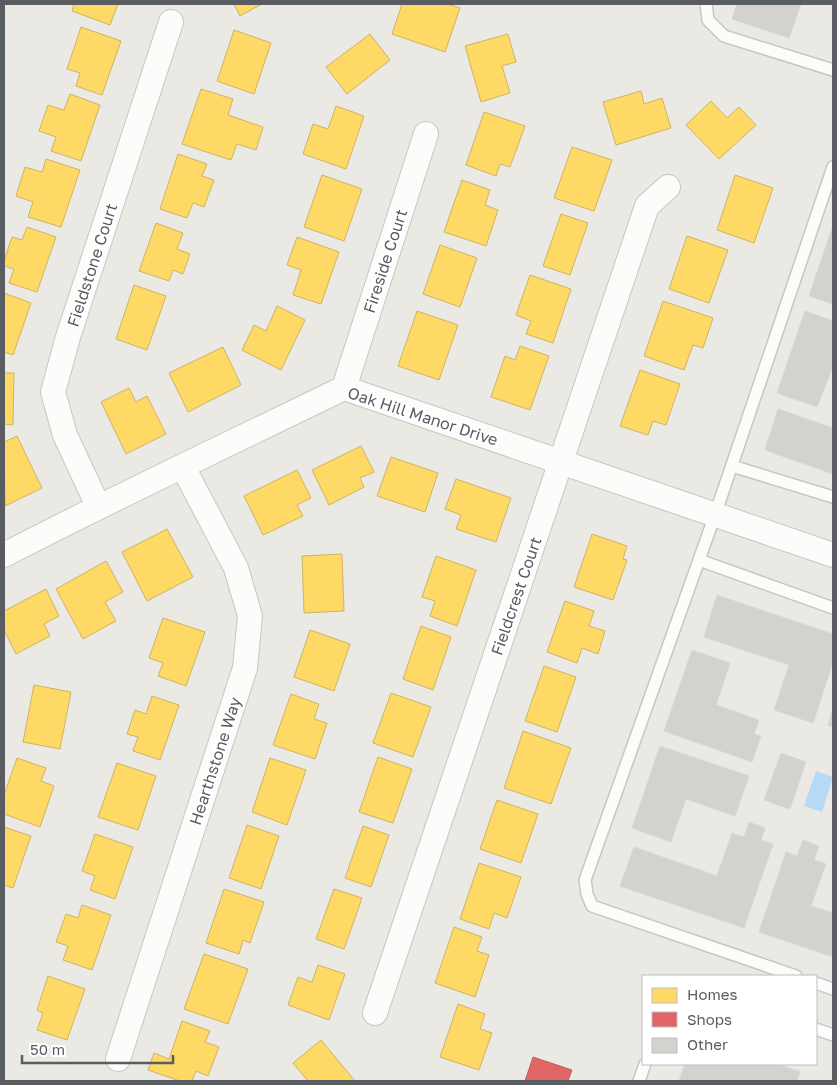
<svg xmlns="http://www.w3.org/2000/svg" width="837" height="1085" viewBox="0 0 837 1085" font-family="'Golos Text',sans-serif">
	<rect width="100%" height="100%" fill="#eae9e4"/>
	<path fill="#b5d9f7" d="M816,771L833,777L822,812L804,806Z"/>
	<path fill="#ffd966" stroke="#cdb465" d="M74,4H118L110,25L72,11Z
		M234,4H262L240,16Z
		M402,4H447L460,8L445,52L392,34Z
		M81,27L121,41L102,95L76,86L80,73L67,69Z
		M234,30L271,43L254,94L217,81Z
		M370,34L390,60L347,94L326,67Z
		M508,34L516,62L502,66L510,93L481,102L465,46Z
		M201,89L233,99L228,115L263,127L256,150L237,144L231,160L182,144Z
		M641,91L644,104L662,98L671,128L616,145L603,102Z
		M70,94L100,105L81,161L51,151L56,137L39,131L48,105L64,110Z
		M711,101L727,118L739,107L756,125L719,159L686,125Z
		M336,106L364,116L346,169L303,154L313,124L328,129Z
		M484,112L525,126L510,167L500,164L496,176L466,165Z
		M572,147L612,160L594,211L554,198Z
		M178,154L207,164L202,176L214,180L204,207L193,203L187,218L160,209Z
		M46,159L80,170L61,227L28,217L33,202L16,196L25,167L42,172Z
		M322,175L362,189L344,241L304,227Z
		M735,175L773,188L754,243L717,230Z
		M462,180L490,190L485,205L498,210L486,246L444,232Z
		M561,214L588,223L570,275L543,266Z
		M156,223L183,233L177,249L190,254L183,274L173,270L169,281L139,271Z
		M27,227L56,237L37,292L9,283L14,269L4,266V261L12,237L22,240Z
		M687,236L728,250L709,303L669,289Z
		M297,237L339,252L321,304L293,295L301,270L287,265Z
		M440,245L477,258L460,307L423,294Z
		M530,275L571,289L553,343L526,334L531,321L516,315Z
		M134,285L166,296L147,350L116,339Z
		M4,293L31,303L13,355L4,352Z
		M663,301L713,318L703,348L693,345L684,370L644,356Z
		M277,306L305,320L281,370L242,350L254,325L266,331Z
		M417,311L458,325L439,380L398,366Z
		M520,346L549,356L530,410L491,397L505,356L515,360Z
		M223,347L241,385L188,412L169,373Z
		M640,370L680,384L666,425L653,421L648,435L620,426Z
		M4,373H14L13,425L4,424Z
		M129,388L136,402L147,396L166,434L126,454L101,402Z
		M17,436L42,488L5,506L4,442Z
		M361,446L374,472L360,478L364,487L329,505L312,470Z
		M391,457L438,473L425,512L377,496Z
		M297,470L311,498L297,505L303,516L263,535L244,496Z
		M456,479L511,498L496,542L456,529L461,515L445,509Z
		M167,529L193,577L147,601L122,552Z
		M592,534L627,546L623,559L627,560L613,600L574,587Z
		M342,554L344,611L304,613L302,556Z
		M436,556L476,570L457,626L430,616L435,601L422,597Z
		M106,561L123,592L105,602L116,621L83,639L56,589Z
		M46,589L59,616L44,624L50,636L16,654L4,630V611Z
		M565,601L594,611L589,626L605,631L598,654L582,648L577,663L547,652Z
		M163,618L205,632L186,686L158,676L163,663L149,658Z
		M421,626L451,637L433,690L403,679Z
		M310,630L350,644L334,691L294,677Z
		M544,666L576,677L557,732L525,721Z
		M34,685L71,692L60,749L23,742Z
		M391,693L431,707L413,757L373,743Z
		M291,694L319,704L314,719L327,723L315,759L273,745Z
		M152,696L179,705L160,760L133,751L138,737L127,734L135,710L146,714Z
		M523,731L571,748L551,804L504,788Z
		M378,757L412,769L393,823L359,812Z
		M17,758L46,768L41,781L54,786L40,827L4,814V795Z
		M270,758L306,770L287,825L252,812Z
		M117,763L156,776L138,830L98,817Z
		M497,800L538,814L521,863L480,849Z
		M247,825L279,836L261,889L229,878Z
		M363,826L389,835L371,887L345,878Z
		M4,827L31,836L13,888L4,885Z
		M95,834L133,847L115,899L90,890L95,876L82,871Z
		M479,863L521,877L507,918L494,913L489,929L460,919Z
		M224,889L264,902L250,943L243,940L239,954L206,943Z
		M334,889L362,898L344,949L316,939Z
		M82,905L111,915L92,970L63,960L68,946L56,942L66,914L78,918Z
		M454,927L482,937L477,951L489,955L475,997L435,983Z
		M204,954L248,969L228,1024L184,1009Z
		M318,965L345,974L329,1020L288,1005L298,977L312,982Z
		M48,976L85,989L67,1040L37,1030L43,1013L37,1010Z
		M458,1004L485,1014L480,1029L492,1033L479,1070L440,1057Z
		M182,1021L210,1031L205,1042L219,1047L208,1076L196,1071L192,1081H180L148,1070L154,1053L169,1059Z
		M321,1040L355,1081H308L293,1063Z"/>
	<path fill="#e06666" stroke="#b86365" d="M533,1057L572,1070L568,1081H525Z"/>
	<path fill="#d3d2cf" stroke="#d9d7d3" d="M737,4H801L789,38L732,19Z
		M833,225V304L809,296Z
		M805,311L833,321V366L817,407L777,393Z
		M778,409L833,428V474L765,450Z
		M717,595L833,634V662L813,723L774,710L789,665L704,637Z
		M692,650L730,663L716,705L759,720L754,734L761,736L752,762L664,731Z
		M833,709V727L828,725Z
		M660,746L749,776L735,816L686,799L671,842L632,828Z
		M781,753L806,762L790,809L764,800Z
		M749,822L765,828L761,840L773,844L744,928L620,886L634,847L717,876L732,833L744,837Z
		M803,840L819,846L814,860L826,864L811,906L833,913V957L759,932L786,852L797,856Z
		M685,1064H777L800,1072L797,1081H679Z"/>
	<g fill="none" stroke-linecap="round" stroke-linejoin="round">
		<defs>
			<path id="lane" d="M706,4L708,20L724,36L833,70
				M732,466L833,497
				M699,560L833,608
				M796,976L592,906L587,894L585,880L715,515L833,167
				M816,983L833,989
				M816,1029L833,1035
				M639,1081L645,1064"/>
			<path id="street" d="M344,388L426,134
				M98,506L65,435L53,392L68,337L171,22
				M4,555C116,497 231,443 344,388L833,555
				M375,1013L647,206L668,187
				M118,1059L245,668L250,616L236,568L183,467"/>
		</defs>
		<use href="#lane" stroke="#c6c6c4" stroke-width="14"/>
		<use href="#street" stroke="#c6c6c4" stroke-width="26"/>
		<use href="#lane" stroke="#fcfcfb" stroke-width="11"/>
		<use href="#street" stroke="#fcfcfb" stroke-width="24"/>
	</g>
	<g text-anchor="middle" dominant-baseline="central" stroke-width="5" stroke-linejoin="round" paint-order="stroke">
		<g font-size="16" fill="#595d62" stroke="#fff">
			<text transform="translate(385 261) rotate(-72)">Fireside Court</text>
			<text transform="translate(92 265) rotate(-72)">Fieldstone Court</text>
			<text transform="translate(423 416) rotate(18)">Oak Hill Manor Drive</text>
			<text transform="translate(516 596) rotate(-71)">Fieldcrest Court</text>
			<text transform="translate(215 761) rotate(-72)">Hearthstone Way</text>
		</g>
	</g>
	<rect width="837" height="1085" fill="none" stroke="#595d62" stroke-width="10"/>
	<rect x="642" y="975" width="175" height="90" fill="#ffffff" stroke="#bdbec0"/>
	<rect x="652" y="988" width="25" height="15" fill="#ffd966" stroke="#bdbec0"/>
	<text x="687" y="1000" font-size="15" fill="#595d62">Homes</text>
	<rect x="652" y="1012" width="25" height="15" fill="#e06666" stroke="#bdbec0"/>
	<text x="687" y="1025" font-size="15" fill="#595d62">Shops</text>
	<rect x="652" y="1038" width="25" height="15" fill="#d3d2cf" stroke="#bdbec0"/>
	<text x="687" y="1050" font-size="15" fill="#595d62">Other</text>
	<path d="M22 1055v8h151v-8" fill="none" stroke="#595d62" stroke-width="2.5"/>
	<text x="30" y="1055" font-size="15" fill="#595d62" stroke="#ffffff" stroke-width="4" paint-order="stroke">50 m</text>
</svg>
